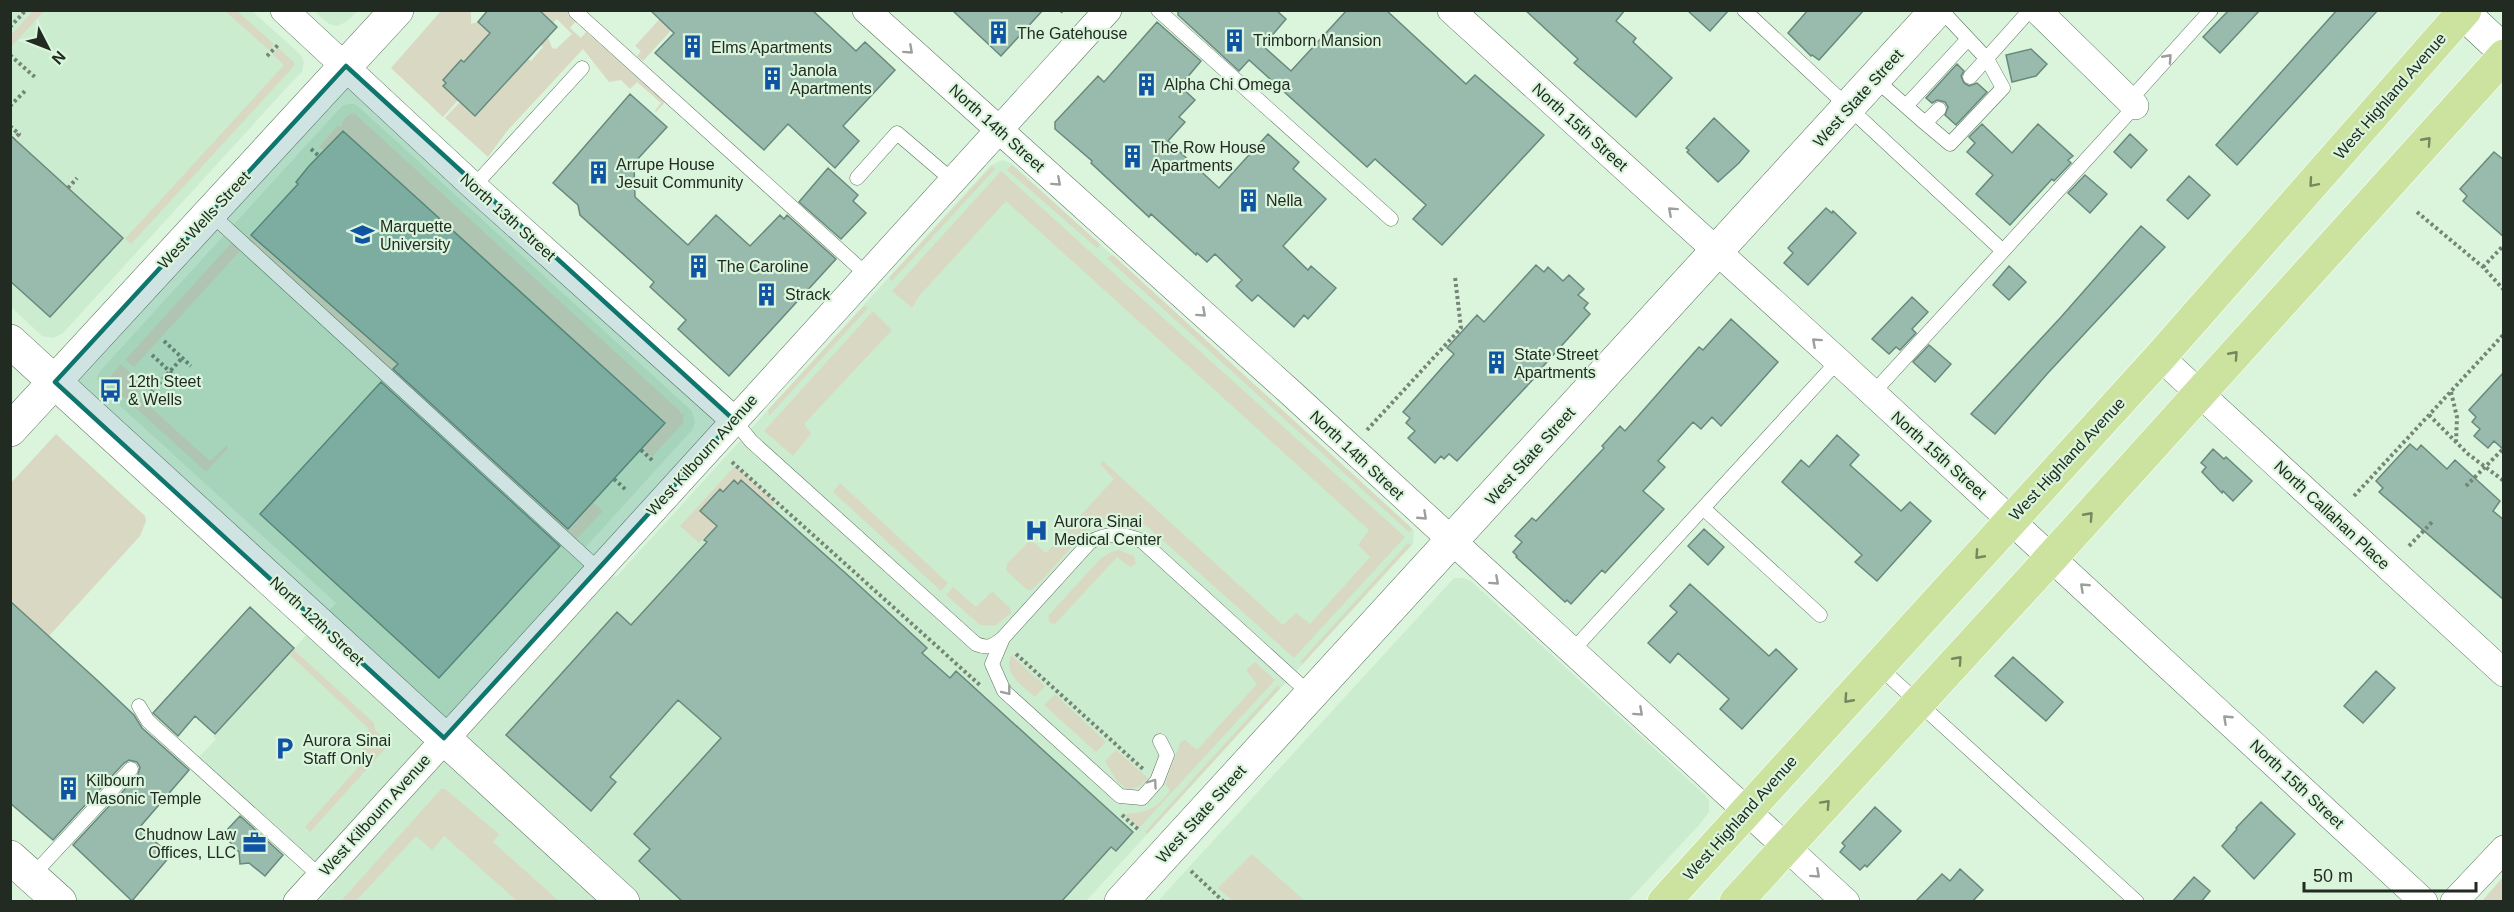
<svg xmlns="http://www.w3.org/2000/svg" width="2514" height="912" viewBox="0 0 2514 912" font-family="Helvetica,sans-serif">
	<rect width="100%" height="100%" fill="#dbf5dd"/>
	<path fill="#cceccf" d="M10,11H252L300,54L304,62L302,72L291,83L63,333L53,338L42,336L11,307Z
		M314,11H358L346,22L337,26L329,24Z
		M348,104H354L359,107L692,411L695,422L692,430L585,548L616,577L991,165L1002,160L1011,163L1409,525L1414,531L1413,544L1086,901H319L335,883L197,759L216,739L213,737L336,603L107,394L99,383L97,377L100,371L342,106Z
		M1454,578H1464L1471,581L1704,794L1709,800V812L1700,824L1628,901L1157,902Z"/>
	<path fill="#d9d8c3" d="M33,11H44L11,47V35Z
		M225,11H237L274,44L269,50Z
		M441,11H471V24L478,22L490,33L443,86L458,100L443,117L391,68Z
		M539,11H568V15L576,21L570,28L581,38L586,32L665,102L656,112L655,111L661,103L637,82L630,89L621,80L609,82L583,49L507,131L488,157L445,118L460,102L476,115L528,59L531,61L543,47L541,45L548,37L552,48L556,49L572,34L557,19L553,23Z
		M667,11H689L643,61L637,56L641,51L635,46Z
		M278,48L294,62V66L131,244L125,239L284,65L273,55Z
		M354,113L681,412L679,414H684L683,423L652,457L642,448L665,422L343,131L323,150L319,147L338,125L340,127C343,122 345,114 354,113Z
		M1012,165L1100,244L1098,249L1007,170Z
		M992,166L995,169L892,281L889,278Z
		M1001,171L1405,537L1294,658L1149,528C1098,490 1065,564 1031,590H1027L1006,570L1007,564L1029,541L1033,542L1046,553L1114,479L1100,464L1103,461L1283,625L1296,613L1310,624L1370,557L1358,545L1369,530L1006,201L919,296L912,308L892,291Z
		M251,235L333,307L335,306L572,525L593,502L603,511L576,540L248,238Z
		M233,241L242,249L134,367L125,360Z
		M1113,255L1408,525L1412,529L1409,532L1107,258Z
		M864,306L868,308L769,416L768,410Z
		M873,311L892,330L804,424L811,434L793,456L764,431Z
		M121,364L144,385L136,394L210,461L227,445L228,448L206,472L106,381Z
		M56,434L145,516L146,521L140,536L49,636L11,601L10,484Z
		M735,466L775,502L771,508L767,502L763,505L741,481L738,484L734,480L723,492L719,490L700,511L717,526L699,543L680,526Z
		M840,483L948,583L941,591L833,492Z
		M1408,543L1411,545L1303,663L1300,662Z
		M1119,550L1134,556L1136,564L1130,567L1117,557L1055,624L1050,623L1048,616L1101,558L1111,552Z
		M953,587L976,607L989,594L993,592L1010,608L1011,613L995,626L980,625L946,595Z
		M294,650L374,723L375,730L387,740L386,748L310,832L305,827L369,755L357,743L369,729L290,655Z
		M1011,655L1045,686L1035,697C1022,685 1003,675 1011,655Z
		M1255,662L1275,680L1139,828L1124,814C1146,813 1158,809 1170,790L1165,784L1181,741L1185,740L1197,750L1257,684L1246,670Z
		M1278,685L1280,688L1147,834L1145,832Z
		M1055,694L1106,742L1096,752L1044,705Z
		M1116,750L1148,778L1139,787L1127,789L1117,781L1105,761Z
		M441,789H445L499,834L493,842L559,901H517L444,836L432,850L416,836L356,901H341Z
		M1252,854L1305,901H1233L1218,888Z
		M2503,877V901H2482Z"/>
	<path fill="#98bbad" stroke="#68897c" stroke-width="1.5" d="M488,10H539L557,27L475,116L443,86L446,83L443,80L461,60L464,62L490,33L478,22Z
		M650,10H812L856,51L865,42L895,70L843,126L859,141L835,168L788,124L764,150L655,53L674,33Z
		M952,10H1043L1001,56Z
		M1178,10H1276L1286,19L1263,46L1291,71L1347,10H1386L1466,84L1475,75L1544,135L1442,245L1413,219L1426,205L1375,159L1367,167L1249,60L1239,71L1178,15Z
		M1525,10H1625L1616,21L1636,38L1633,42L1672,78L1636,117L1574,63L1578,59Z
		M1687,10H1729L1710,31Z
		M1808,10H1864L1819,60L1812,55L1811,56L1788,33Z
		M2229,10H2260L2220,53L2203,37Z
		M2337,10H2378L2237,165L2216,145Z
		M1157,22L1201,61L1180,86L1195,100L1179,117L1185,122L1168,141L1219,188L1268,134L1299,162L1293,169L1326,199L1283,246L1308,270L1311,266L1336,288L1308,319L1304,315L1294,327L1258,295L1252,301L1236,286L1242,280L1215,254L1207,262L1197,253L1196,255L1151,214L1149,217L1091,163L1092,161L1055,129V122L1098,76L1104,82Z
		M2031,49L2047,64L2036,76L2012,82L2006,55Z
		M1957,64L1964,71L1961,76L1964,83L1969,86L1977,83L1987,92L1956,125L1945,115L1948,107L1945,102L1937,100L1932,103L1926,98Z
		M630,94L667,127L634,163L635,197L688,245L716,215L750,246L780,215L784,219L787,215L836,259L729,376L678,329L686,320L650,287L654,282L580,215L578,205L553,183Z
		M1714,118L1749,151L1739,163L1718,182L1687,152L1689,150L1686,148Z
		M1982,124L2012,153L2038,124L2073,156L2068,160L2071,163L2054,181L2052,179L2010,225L1976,194L1993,175L1967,152L1975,143L1969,137Z
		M343,131L665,423L568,529L393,369L398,364L251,235L298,184L296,182L309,166Z
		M2130,134L2147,150L2131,168L2114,152Z
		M10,135L123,238L50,317L10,281Z
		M2494,152L2504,160V237L2463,201L2467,196L2460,189Z
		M828,168L858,195L853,201L866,213L841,239L799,202Z
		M2085,175L2107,194L2090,213L2068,193Z
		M2189,176L2210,195L2188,219L2167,200Z
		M1826,208L1832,213L1833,211L1856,233L1808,285L1784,263L1793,253L1788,248Z
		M2141,226L2165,247L2047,374L1995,434L1971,414L2062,316Z
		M1536,265L1544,272L1548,267L1563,281L1569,275L1584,289L1578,295L1588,303L1584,308L1590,314L1538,372L1539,373L1457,461L1449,454L1444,459L1441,456L1435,463L1408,438L1415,431L1406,423L1410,418L1403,412L1454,354L1447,348L1477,315L1484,322Z
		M2009,266L2026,282L2009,300L1993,285Z
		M1912,297L1928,312L1912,329L1916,333L1900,350L1896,347L1889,354L1872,339Z
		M1731,319L1778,362L1721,426L1712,417L1701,429L1693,422L1658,461L1665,467L1643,491L1664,509L1605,573L1602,570L1571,604L1567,600L1565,602L1516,557L1517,556L1513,552L1522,542L1515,536L1532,518L1536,521L1604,448L1602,446L1620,426L1625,431L1699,347L1703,350Z
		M1929,345L1951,364L1935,382L1913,362Z
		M2504,372V450L2494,441L2488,448L2474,436L2480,429L2472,422L2476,417L2469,410Z
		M381,382L560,546L439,678L260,514Z
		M1837,435L1859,455L1850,465L1901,511L1910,502L1931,521L1877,581L1855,562L1862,555L1782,482L1801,460L1809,467Z
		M2410,444L2417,450L2421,445L2447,469L2455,460L2500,501L2493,511L2504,520V600L2379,492L2383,488L2376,481Z
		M2213,449L2224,459L2226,457L2252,481L2233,501L2223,491L2222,493L2202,472L2206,467L2201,463Z
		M734,480L738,484L741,480L851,578L927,648L922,653L950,678L956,671L1133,832L1116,851L1111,847L1061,902H683L639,861L650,849L634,834L721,738L678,700L610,777L616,782L591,811L506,735L617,612L631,625L707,542L704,540L717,526L700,511L720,489L723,492Z
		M1704,529L1724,547L1708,565L1688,546Z
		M1690,584L1769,656L1776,649L1797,669L1742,729L1720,709L1729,699L1678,653L1670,663L1648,643L1677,612L1670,606Z
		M10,601L98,681L134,715L142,728L189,770L139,828L171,855L132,901L73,845L138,775L140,767L137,762L129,760L124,763L53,840L10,803Z
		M250,607L294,648L215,734L195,716L178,736L153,713Z
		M2013,657L2063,702L2046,721L1995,676Z
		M2376,671L2395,688L2363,723L2344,706Z
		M2261,802L2295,834L2254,879L2222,846L2237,829L2236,828Z
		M1875,807L1901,831L1867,867L1865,865L1860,870L1840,852L1845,846L1842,843Z
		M240,816L283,855L265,876L249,863L240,864L239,852L228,840L231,835L226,831Z
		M1960,869L1983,890L1972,902H1915L1942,874L1950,881Z
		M2194,877L2210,891L2201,902H2172Z"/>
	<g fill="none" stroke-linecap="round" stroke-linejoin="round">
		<defs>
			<path id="service" d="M577,10L576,12L866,274
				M1158,10L1391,219
				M1744,10L2003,251L1872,394
				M1970,77L2030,10
				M1875,79L1925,123L1939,109
				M2129,101L2211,10
				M1906,106L1968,39
				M1925,123L1950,144L2003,88L1987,59L1941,10
				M857,178L897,133L952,180
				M474,186L582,68
				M210,213L598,569
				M2003,251L2135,106
				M734,420L751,441L976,644C988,649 993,646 1003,638L1090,542C1109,532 1123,533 1142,541L1309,693
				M1703,508L1820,615
				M1003,638L992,664L1004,691L1120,796L1142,798L1157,781L1167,755L1160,741
				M1572,651L1838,361
				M1878,666L2137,902
				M139,706L148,721L320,876
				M32,876L131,769"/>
			<path id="minor" d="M284,10L471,184L734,420
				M866,10L1290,392L1846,902
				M1451,10L1838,361L2424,902
				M2037,10L2135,106
				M2160,357L2504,673
				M297,902L1108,10
				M2454,902L2504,849"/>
			<path id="tertiary" d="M10,341L623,902
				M10,430L397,10
				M10,857L60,902
				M1121,902L1937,10"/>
			<path id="secondary" d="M2460,10L2504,51"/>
			<path id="primary" d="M1664,902L2160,357L2465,10
				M1736,902L2051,558L2504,56"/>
		</defs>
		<use href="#service" stroke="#5a715c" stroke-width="15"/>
		<use href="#minor" stroke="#5a715c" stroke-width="28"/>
		<use href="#tertiary" stroke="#5a715c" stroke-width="34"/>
		<use href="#secondary" stroke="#5a715c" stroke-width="34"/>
		<use href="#primary" stroke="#fff" stroke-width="34"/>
		<path stroke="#758676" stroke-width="4" stroke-dasharray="3 3" stroke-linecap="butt" d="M1061,10L1063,12
			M10,27L26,10
			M10,55L36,78
			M267,56L279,44
			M10,106L25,91
			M10,126L19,134L14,139
			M311,149L318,155
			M68,188L77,178
			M2417,212L2483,267L2504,290
			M2483,267L2504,245
			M164,341L191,366
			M152,355L179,380
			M150,386L154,389L182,358
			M2451,392L2457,417L2456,442
			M147,397L154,389
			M2429,415L2468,454L2504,481
			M1367,430L1461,328L1455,277
			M641,450L653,461
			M732,462L981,686
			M614,479L626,490
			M2466,486L2503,449
			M2354,496L2504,334
			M2409,546L2433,521
			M1016,654L1143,769
			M1122,815L1140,831
			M1191,871L1224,902"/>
		<use href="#service" stroke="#fff" stroke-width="14"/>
		<use href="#minor" stroke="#fff" stroke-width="27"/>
		<use href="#tertiary" stroke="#fff" stroke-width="33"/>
		<use href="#secondary" stroke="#fff" stroke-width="33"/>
		<use href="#primary" stroke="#cbe39e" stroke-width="33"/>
	</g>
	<defs><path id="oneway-chevron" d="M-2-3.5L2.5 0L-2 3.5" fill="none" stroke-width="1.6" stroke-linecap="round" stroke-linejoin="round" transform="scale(1.5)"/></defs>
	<g stroke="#9ba09c">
		<use href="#oneway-chevron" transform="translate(909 50) rotate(42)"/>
		<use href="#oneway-chevron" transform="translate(2168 58) rotate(-48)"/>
		<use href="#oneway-chevron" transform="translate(1057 182) rotate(42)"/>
		<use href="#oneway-chevron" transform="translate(1672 211) rotate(-138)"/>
		<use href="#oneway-chevron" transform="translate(1202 313) rotate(42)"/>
		<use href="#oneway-chevron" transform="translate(1816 342) rotate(-138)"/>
		<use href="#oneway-chevron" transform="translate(1423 516) rotate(43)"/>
		<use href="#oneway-chevron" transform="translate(1495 581) rotate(42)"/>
		<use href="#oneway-chevron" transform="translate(2084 587) rotate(-137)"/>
		<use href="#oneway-chevron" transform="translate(1007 691) rotate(52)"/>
		<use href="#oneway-chevron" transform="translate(1639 712) rotate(42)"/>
		<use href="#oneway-chevron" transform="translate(2227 719) rotate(-137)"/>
		<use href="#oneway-chevron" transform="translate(1153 783) rotate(-55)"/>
		<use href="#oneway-chevron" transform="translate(1816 874) rotate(42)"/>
	</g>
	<g stroke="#768760">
		<use href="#oneway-chevron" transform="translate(2427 141) rotate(-48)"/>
		<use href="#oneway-chevron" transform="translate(2313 183) rotate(131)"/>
		<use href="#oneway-chevron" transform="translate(2234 355) rotate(-48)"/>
		<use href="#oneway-chevron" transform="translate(2089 516) rotate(-48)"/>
		<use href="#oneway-chevron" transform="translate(1979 555) rotate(132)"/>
		<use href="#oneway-chevron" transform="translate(1958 660) rotate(-48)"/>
		<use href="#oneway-chevron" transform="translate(1848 699) rotate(132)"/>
		<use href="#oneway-chevron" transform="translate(1826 804) rotate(-47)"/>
	</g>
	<path fill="#0f766e" fill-opacity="0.2" stroke="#0f766e" stroke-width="4.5" stroke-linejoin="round" d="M346,66L734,420L444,738L55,382Z"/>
	<defs>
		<symbol id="building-bare" viewBox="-9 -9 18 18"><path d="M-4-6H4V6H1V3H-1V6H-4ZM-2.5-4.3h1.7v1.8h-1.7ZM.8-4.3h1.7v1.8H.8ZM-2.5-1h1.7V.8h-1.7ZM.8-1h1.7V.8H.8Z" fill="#0f53a3" stroke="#dbf5dd" stroke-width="2.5" paint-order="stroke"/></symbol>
		<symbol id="university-bare" viewBox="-9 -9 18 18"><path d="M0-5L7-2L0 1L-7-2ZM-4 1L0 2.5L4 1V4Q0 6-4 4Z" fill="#0f53a3" stroke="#dbf5dd" stroke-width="2.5" paint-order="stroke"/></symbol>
		<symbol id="bus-bare" viewBox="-9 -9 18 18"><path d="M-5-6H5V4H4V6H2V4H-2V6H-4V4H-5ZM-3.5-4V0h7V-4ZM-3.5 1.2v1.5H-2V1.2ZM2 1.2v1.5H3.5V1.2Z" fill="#0f53a3" stroke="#dbf5dd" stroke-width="2.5" paint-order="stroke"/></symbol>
		<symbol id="hospital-bare" viewBox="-9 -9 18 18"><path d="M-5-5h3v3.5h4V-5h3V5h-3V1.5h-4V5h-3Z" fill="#0f53a3" stroke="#dbf5dd" stroke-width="2.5" paint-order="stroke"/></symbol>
		<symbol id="parking-bare" viewBox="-9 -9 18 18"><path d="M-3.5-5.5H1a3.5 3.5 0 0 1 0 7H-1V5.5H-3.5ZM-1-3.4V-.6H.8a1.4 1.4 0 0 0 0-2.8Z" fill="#0f53a3" stroke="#dbf5dd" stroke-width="2.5" paint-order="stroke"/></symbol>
		<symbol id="office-bare" viewBox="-9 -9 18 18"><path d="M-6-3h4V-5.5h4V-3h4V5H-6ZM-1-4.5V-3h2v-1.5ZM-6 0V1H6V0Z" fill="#0f53a3" stroke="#dbf5dd" stroke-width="2.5" paint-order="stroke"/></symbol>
	</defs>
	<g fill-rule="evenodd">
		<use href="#building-bare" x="982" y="16" width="33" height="33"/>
		<use href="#building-bare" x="1218" y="24" width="33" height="33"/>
		<use href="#building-bare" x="676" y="30" width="33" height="33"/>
		<use href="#building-bare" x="756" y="62" width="33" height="33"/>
		<use href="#building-bare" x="1130" y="68" width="33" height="33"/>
		<use href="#building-bare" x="1116" y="140" width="33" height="33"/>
		<use href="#building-bare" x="582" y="156" width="33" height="33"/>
		<use href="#building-bare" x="1232" y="184" width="33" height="33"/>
		<use href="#university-bare" x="346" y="218" width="33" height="33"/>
		<use href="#building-bare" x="682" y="250" width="33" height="33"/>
		<use href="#building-bare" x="750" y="278" width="33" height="33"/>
		<use href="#building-bare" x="1480" y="346" width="33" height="33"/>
		<use href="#bus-bare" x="94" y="374" width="33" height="33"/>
		<use href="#hospital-bare" x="1020" y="514" width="33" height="33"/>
		<use href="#parking-bare" x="268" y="732" width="33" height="33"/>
		<use href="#building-bare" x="52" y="772" width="33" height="33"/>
		<use href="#office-bare" x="238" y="826" width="33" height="33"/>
	</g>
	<g text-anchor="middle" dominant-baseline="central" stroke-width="4.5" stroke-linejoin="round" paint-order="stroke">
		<g font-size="16" fill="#212b22" stroke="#dbf5dd" text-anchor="start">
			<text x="1017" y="33">The Gatehouse</text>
			<text x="1253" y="40">Trimborn Mansion</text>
			<text x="711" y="47">Elms Apartments</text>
			<text x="790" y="70">Janola<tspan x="790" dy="18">Apartments</tspan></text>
			<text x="1164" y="84">Alpha Chi Omega</text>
			<text x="1151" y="147">The Row House<tspan x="1151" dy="18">Apartments</tspan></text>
			<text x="616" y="164">Arrupe House<tspan x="616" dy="18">Jesuit Community</tspan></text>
			<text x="1266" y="200">Nella</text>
			<text x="380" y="226">Marquette<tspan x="380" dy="18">University</tspan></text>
			<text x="717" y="266">The Caroline</text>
			<text x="785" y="294">Strack</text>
			<text x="1514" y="354">State Street<tspan x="1514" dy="18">Apartments</tspan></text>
			<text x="128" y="381">12th Steet<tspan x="128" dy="18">&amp; Wells</tspan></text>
			<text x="1054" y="521">Aurora Sinai<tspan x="1054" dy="18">Medical Center</tspan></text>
			<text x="303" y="740">Aurora Sinai<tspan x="303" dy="18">Staff Only</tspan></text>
			<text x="86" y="780">Kilbourn<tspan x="86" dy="18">Masonic Temple</tspan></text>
			<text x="236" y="834" text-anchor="end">Chudnow Law<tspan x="236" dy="18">Offices, LLC</tspan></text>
		</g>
		<g font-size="16" fill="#212b22" stroke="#dbf5dd">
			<text transform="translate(2390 96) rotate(-49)">West Highland Avenue</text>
			<text transform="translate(1858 98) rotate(-48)">West State Street</text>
			<text transform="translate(1580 127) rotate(42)">North 15th Street</text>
			<text transform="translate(997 128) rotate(42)">North 14th Street</text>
			<text transform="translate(508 217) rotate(42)">North 13th Street</text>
			<text transform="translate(204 220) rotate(-47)">West Wells Street</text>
			<text transform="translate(702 455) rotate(-48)">West Kilbourn Avenue</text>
			<text transform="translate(1357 455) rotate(43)">North 14th Street</text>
			<text transform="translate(1939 455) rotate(42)">North 15th Street</text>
			<text transform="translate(1530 456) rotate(-48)">West State Street</text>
			<text transform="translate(2067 459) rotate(-47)">West Highland Avenue</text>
			<text transform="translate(2332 515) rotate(43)">North Callahan Place</text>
			<text transform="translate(317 621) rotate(43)">North 12th Street</text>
			<text transform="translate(2297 784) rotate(43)">North 15th Street</text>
			<text transform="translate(1201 814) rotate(-48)">West State Street</text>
			<text transform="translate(375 815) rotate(-48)">West Kilbourn Avenue</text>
			<text transform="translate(1740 818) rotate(-48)">West Highland Avenue</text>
		</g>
	</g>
	<rect width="2514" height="912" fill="none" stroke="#212b22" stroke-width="24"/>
	<g transform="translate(48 48) rotate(132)" stroke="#dbf5dd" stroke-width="4.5" paint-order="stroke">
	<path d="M0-4.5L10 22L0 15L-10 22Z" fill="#212b22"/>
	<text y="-9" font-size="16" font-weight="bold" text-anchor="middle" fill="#212b22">N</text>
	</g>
	<path d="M2304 882v9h172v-9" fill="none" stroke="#212b22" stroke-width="3"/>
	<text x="2313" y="882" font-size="18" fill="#212b22" stroke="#dbf5dd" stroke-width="4.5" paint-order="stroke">50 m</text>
</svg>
